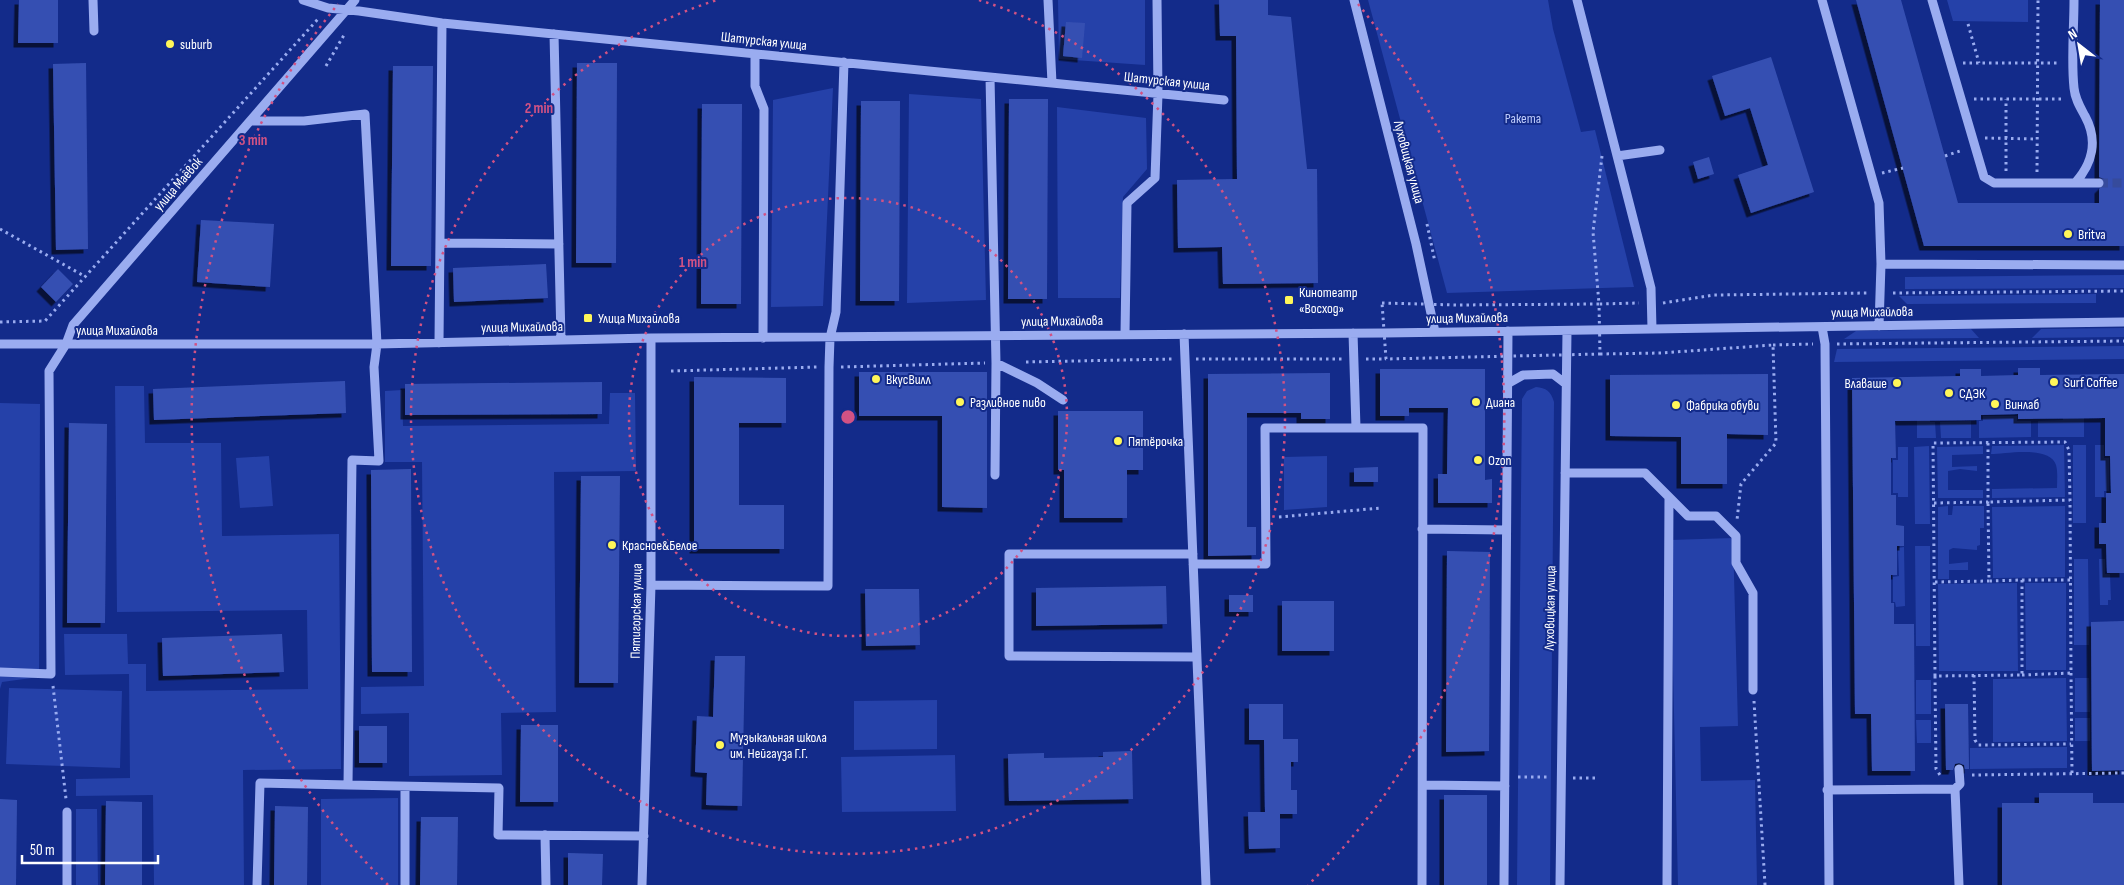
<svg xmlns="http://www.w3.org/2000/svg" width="2124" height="885" viewBox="0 0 2124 885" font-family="'Sofia Sans Condensed',sans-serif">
	<defs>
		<filter id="shadow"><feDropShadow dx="-4.5" dy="4.5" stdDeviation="0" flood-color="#0009"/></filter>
	</defs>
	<rect width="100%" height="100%" fill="#132b8a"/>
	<path fill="#2541a9" d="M1058,0H1145V65L1059,59Z
		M1368,0H1548L1553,29L1581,132L1595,130L1634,287L1447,293Z
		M1947,0H2028V22L1953,21Z
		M833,88L823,306L771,307L773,100Z
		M909,94L981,99L986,300L907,303Z
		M1057,107L1146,118L1147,169L1123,197L1120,298H1058Z
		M2124,275V288L1905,289V277Z
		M2096,294V303L1907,304L1899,296Z
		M2124,328V337L2032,338L2041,329Z
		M1971,329L1979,338L1844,339L1856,331Z
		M2124,346V359L1834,362L1837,349Z
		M115,386H144L145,443H221L222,536L339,534L341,769L243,770L244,885H154L153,795L76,796V779L130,778L129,674L65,675L64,634H127L128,664H146V691L308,689L307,610L117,612Z
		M1536,387C1546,388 1551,391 1554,402L1550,885H1517L1522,399L1527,391Z
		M402,390L403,426L609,424L610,393H635L636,471L554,472L556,712L501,713L502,775L409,776V713L361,714V687L424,686L422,462H385V391Z
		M0,403L40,404L39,677L2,682L0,689Z
		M2063,415H2084V437H2038V421L2063,420Z
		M1983,416H2017V421H2031V437L1979,438V421H1983Z
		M1917,418H1930V422H1935L1936,438H1917Z
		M1971,421V438H1941L1940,422Z
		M2064,445L2065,497L1992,498V489L2057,488C2057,481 2058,472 2056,465C2050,445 2005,454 1991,454L1992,446Z
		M2073,445H2086V523H2073Z
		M2095,445H2104V458H2109V491H2104V497H2095Z
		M1929,446L1930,524H1915L1914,447Z
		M1983,446V454L1952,455V467L1977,466V471L1960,469L1948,471V490H1983V498H1938L1937,447Z
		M1898,447H1908V497H1898V493H1893V460H1898Z
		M269,456L273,506L240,508L236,458Z
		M1327,456V507L1284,510V457Z
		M1948,506V515H1952L1953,506H1984V528H1980V545L1977,546V550L1953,548L1949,550V564L1968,562V570H1949V579H1938V507Z
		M2065,506V577L1993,578L1992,507Z
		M1733,538L1738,726L1700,727L1701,781L1755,780L1757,885H1678L1670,540Z
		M1915,546H1930V646H1916Z
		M1904,547L1905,606L1896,607L1895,602H1893V577L1899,576L1898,548Z
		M2074,559H2088L2089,645H2074Z
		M2099,559H2105V574H2110L2111,600H2108V605H2100Z
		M2017,583L2018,671H1939L1938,584Z
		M2025,583H2066V670H2026Z
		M2066,678L2067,741L1993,742V679Z
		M2075,678H2089L2090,712H2075Z
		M1916,680H1931V714H1916Z
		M9,688L122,691L120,768L6,764Z
		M937,700V749L854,750V701Z
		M2075,718H2090V741H2075Z
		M1916,720H1931V743H1917Z
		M2067,747V768L1970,769V748Z
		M955,755L956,811L842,812L841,757Z
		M398,798V885H321V799Z
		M76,809H97L98,885H76Z"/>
	<path fill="#3650b2" filter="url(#shadow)" d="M19,0H58V43H18Z
		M1219,0H1268V15L1291,17L1307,169H1317L1318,283L1223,284L1222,247L1178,248L1177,180L1237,179L1236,36H1220Z
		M1856,0H1901L1958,203H2099V189L2105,183L2104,179L2099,177L2100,0H2124V246H1924Z
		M1066,22L1085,23L1082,58L1063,56Z
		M1771,57L1814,192L1751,213L1738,175L1768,165L1750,108L1725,116L1712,76Z
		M86,63L88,249L56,250L53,64Z
		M577,63H617L616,263H576Z
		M393,66H433L431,266H391Z
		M1009,99H1048L1047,299H1008Z
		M861,101H900L899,301H860Z
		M702,104H742L741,304H701Z
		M1709,157L1714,174L1698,179L1693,162Z
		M201,220L274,224L270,287L197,282Z
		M546,264L548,298L454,302L453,268Z
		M58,269L73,284L56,302L41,287Z
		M2018,368H2040V375L2124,374V573H2107L2106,544H2099V523H2106V493H2111L2110,456H2105V418L2018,419V414L1981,415V420L1895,421L1896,458H1891V495H1896V525L1904,526V546H1897V575H1891V603H1894V624H1914L1915,771H1872L1871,714H1855L1852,378L1960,376V369H1981V376L2018,375Z
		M1380,369H1485V480L1492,479V503H1438V474H1447L1448,408H1409V416H1380Z
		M859,372H987V508L942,507V416H859Z
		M1330,373V419H1301V413H1247V527H1256V555L1208,556V374Z
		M1768,374V435L1727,434V484H1681V437L1610,436V375Z
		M694,377L786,378V423H739V505H784V549H694Z
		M345,381L346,413L154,420L153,389Z
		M602,382V414L405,415V384Z
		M1058,411H1143V470H1127V518H1064V470H1058Z
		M69,423L107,424L105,623H67Z
		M1378,467V482H1354V468Z
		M411,469L412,672H372L371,470Z
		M581,476H620L618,683H579Z
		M1447,551L1490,552L1489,751L1446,752Z
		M1166,586L1167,624L1036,626V588Z
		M865,589H919L920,645L866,646Z
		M1229,595H1253V612H1229Z
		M1282,601H1334V651H1282Z
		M2124,621V770L2092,771L2091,622Z
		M282,634L284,672L163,676L162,638Z
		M715,656H745L742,806L706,805L707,773L695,772L697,716L713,717Z
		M1249,704H1283V739H1298V762H1291V790H1297V814H1280V848L1249,849L1248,812H1265L1264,740H1249Z
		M1945,704H1968L1969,769H1965L1964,765L1959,763L1955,764L1953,770H1946Z
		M521,725H558V802H520Z
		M359,726H387V763H359Z
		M1132,751L1133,799L1009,801L1008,754L1044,753V758L1103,757V752Z
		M2039,793H2093V803H2124V885H2002V803H2039Z
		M1444,795H1487V885H1444Z
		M0,799L17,800L16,885H0Z
		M106,801L142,802V885H105Z
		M275,806L308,807L307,885H274Z
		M421,817H458L457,885H420Z
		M568,853L603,854L602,885H568Z"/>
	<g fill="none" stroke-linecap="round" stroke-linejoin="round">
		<path stroke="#364b9c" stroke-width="9" stroke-dasharray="9 4.5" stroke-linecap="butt" d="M2099,183H2124"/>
		<path stroke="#9aacf0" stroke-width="3" stroke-dasharray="2.5 4" stroke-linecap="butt" d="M1968,24L1979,63
			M1963,63H2060
			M326,66L344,35
			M1974,99H2065
			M1985,138L2037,139
			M1602,156L1593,232L1599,304L1639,303
			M1945,156L1963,150
			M2006,171V99
			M2037,172L2038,0
			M1882,173L1903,168
			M1427,224L1435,262
			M0,229L86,277
			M1893,293L2124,291
			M1382,303L1457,305L1599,304L1600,354L1386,359Z
			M1663,303L1714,295L1869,293
			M0,322L45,321L318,19
			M1837,344L2124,341
			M1773,345L1813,344
			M1600,354L1661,353L1773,345L1776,443L1741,484L1737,520
			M1196,359H1342
			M1366,359H1386
			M1026,362L1172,359
			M841,367L985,363
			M671,371L818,367
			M1934,503L1988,502V442
			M1279,517L1381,508
			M2022,580H2070
			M1935,582L1989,581
			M2071,673L2072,774
			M1974,675L1975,740L1978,745L2071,744
			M2022,675L2071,673L2070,500L1988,502L1989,581L2022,580V675L1935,676L1933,443L2065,442L2069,450L2070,500
			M1935,676L1936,769L1940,775
			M53,686L66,799
			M1754,701L1765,885
			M1972,775L2124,773
			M1518,777H1549
			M1573,778H1599"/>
		<path stroke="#9aacf0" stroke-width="9" d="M93,0L94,31
			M303,0L328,8L359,11L442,23L1224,100
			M1048,0L1052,83
			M1354,0L1416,244L1435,332
			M1577,0L1651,288L1652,329
			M1822,0L1879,203L1881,264L2124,265
			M1932,0L1984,177L1994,183H2075C2093,163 2098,140 2085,116C2080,107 2075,99 2074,88C2071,60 2074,29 2074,0
			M554,34L561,340
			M755,54V86L764,109L763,338
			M990,77L996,363L995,475
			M251,121H304L365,114L377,344L374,367L379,461L352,460L348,785L499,788L498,835L644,836
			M1617,156L1660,150
			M2075,183H2099
			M440,243L559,244
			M1879,326L1881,264
			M1822,327L1825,344L1829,885
			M1353,333L1356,428H1423L1422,885
			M1125,334L1127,203L1155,178L1158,94L1157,0
			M1184,334L1206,885
			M439,343L442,23
			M0,344H377L651,338L1384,333L2124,322
			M996,363L1037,383L1063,400
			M1507,384L1523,375L1553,374L1566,384
			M1565,473H1645L1669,497L1667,885
			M1669,497L1688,516H1716L1736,536V563L1753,593V690
			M1422,529L1506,530
			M1193,554H1009V656L1196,657
			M1193,564H1266L1265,428H1356
			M651,585L828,586L829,367L830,338L836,312L844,62
			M0,672L51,674L49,371L66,344L73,325L355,0
			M1423,785L1505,786
			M1955,789L1959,885
			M1827,790L1955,789L1960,784L1959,769
			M545,835L546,885
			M67,885V812
			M257,885L260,783L348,785
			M405,885V787
			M642,885L651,585V338
			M1504,885L1508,331
			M1560,885L1567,331"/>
	</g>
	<g fill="none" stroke="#d15284" stroke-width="2.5" stroke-dasharray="2.5 5">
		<circle cx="848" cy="417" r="219"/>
		<path d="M979 0A437 437 0 1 1 717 0"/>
		<path d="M388 885A656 656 0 0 1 338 4M1358 4A656 656 0 0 1 1308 885"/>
	</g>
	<g fill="#fff659" stroke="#132b8a" stroke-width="2">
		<circle cx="170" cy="44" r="5"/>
		<circle cx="2068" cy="234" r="5"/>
		<rect x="1284" y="295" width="10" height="10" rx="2.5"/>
		<rect x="583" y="313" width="10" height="10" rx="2.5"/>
		<circle cx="876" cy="379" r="5"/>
		<circle cx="2054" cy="382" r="5"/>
		<circle cx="1897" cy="383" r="5"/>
		<circle cx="1949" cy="393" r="5"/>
		<circle cx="960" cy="402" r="5"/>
		<circle cx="1476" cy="402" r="5"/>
		<circle cx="1995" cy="404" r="5"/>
		<circle cx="1676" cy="405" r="5"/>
		<circle cx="1118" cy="441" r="5"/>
		<circle cx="1478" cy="460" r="5"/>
		<circle cx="612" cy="545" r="5"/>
		<circle cx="720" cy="745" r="5"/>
	</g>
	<g text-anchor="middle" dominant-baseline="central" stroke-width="4" stroke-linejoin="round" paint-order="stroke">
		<g font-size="14" fill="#fff" stroke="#132b8a">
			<text transform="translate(764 41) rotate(6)">Шатурская улица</text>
			<text transform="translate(1167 81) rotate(6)">Шатурская улица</text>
			<text transform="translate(1409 162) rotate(75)">Луховицкая улица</text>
			<text transform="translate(178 184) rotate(-49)">улица Маёвок</text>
			<text transform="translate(1872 312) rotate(-1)">улица Михайлова</text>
			<text transform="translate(1467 318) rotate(-1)">улица Михайлова</text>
			<text transform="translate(1062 321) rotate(-1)">улица Михайлова</text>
			<text transform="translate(522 327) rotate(-1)">улица Михайлова</text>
			<text x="117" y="330">улица Михайлова</text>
			<text transform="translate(1550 608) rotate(-89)">Луховицкая улица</text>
			<text transform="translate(636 611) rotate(-89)">Пятигорская улица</text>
		</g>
		<g font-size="14" fill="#fff" stroke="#132b8a" text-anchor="start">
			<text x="180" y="44">suburb</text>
			<text x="2078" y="234">Britva</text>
			<text x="1299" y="292">Кинотеатр<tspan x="1299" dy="16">«Восход»</tspan></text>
			<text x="598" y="318">Улица Михайлова</text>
			<text x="886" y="379">ВкусВилл</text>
			<text x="2064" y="382">Surf Coffee</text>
			<text x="1887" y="383" text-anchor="end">Влаваше</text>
			<text x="1959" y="393">СДЭК</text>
			<text x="970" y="402">Разливное пиво</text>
			<text x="1486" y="402">Диана</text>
			<text x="2005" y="404">Винлаб</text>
			<text x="1686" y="405">Фабрика обуви</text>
			<text x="1128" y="441">Пятёрочка</text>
			<text x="1488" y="460">Ozon</text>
			<text x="622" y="545">Красное&amp;Белое</text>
			<text x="730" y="737">Музыкальная школа<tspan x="730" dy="16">им. Нейгауза Г.Г.</tspan></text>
		</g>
		<g font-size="14" fill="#c0cdfc" stroke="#132b8a">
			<text x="1523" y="118">Ракета</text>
		</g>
	</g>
	<circle cx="848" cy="417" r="8" fill="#d15284" stroke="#132b8a" stroke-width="2.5"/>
	<g font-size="15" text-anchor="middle" font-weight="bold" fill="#d15284" stroke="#132b8a" stroke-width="4" stroke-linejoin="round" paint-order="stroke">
		<text x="539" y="113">2 min</text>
		<text x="253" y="145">3 min</text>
		<text x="693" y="267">1 min</text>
	</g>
	<g transform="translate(2079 45) rotate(329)" stroke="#132b8a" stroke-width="4" paint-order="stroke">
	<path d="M0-4L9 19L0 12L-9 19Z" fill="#ffffff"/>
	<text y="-8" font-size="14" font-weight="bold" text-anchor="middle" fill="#ffffff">N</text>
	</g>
	<path d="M22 855v8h136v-8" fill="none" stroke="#ffffff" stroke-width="2.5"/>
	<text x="30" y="855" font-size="15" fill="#ffffff" stroke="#132b8a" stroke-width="4" paint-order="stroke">50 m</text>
</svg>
